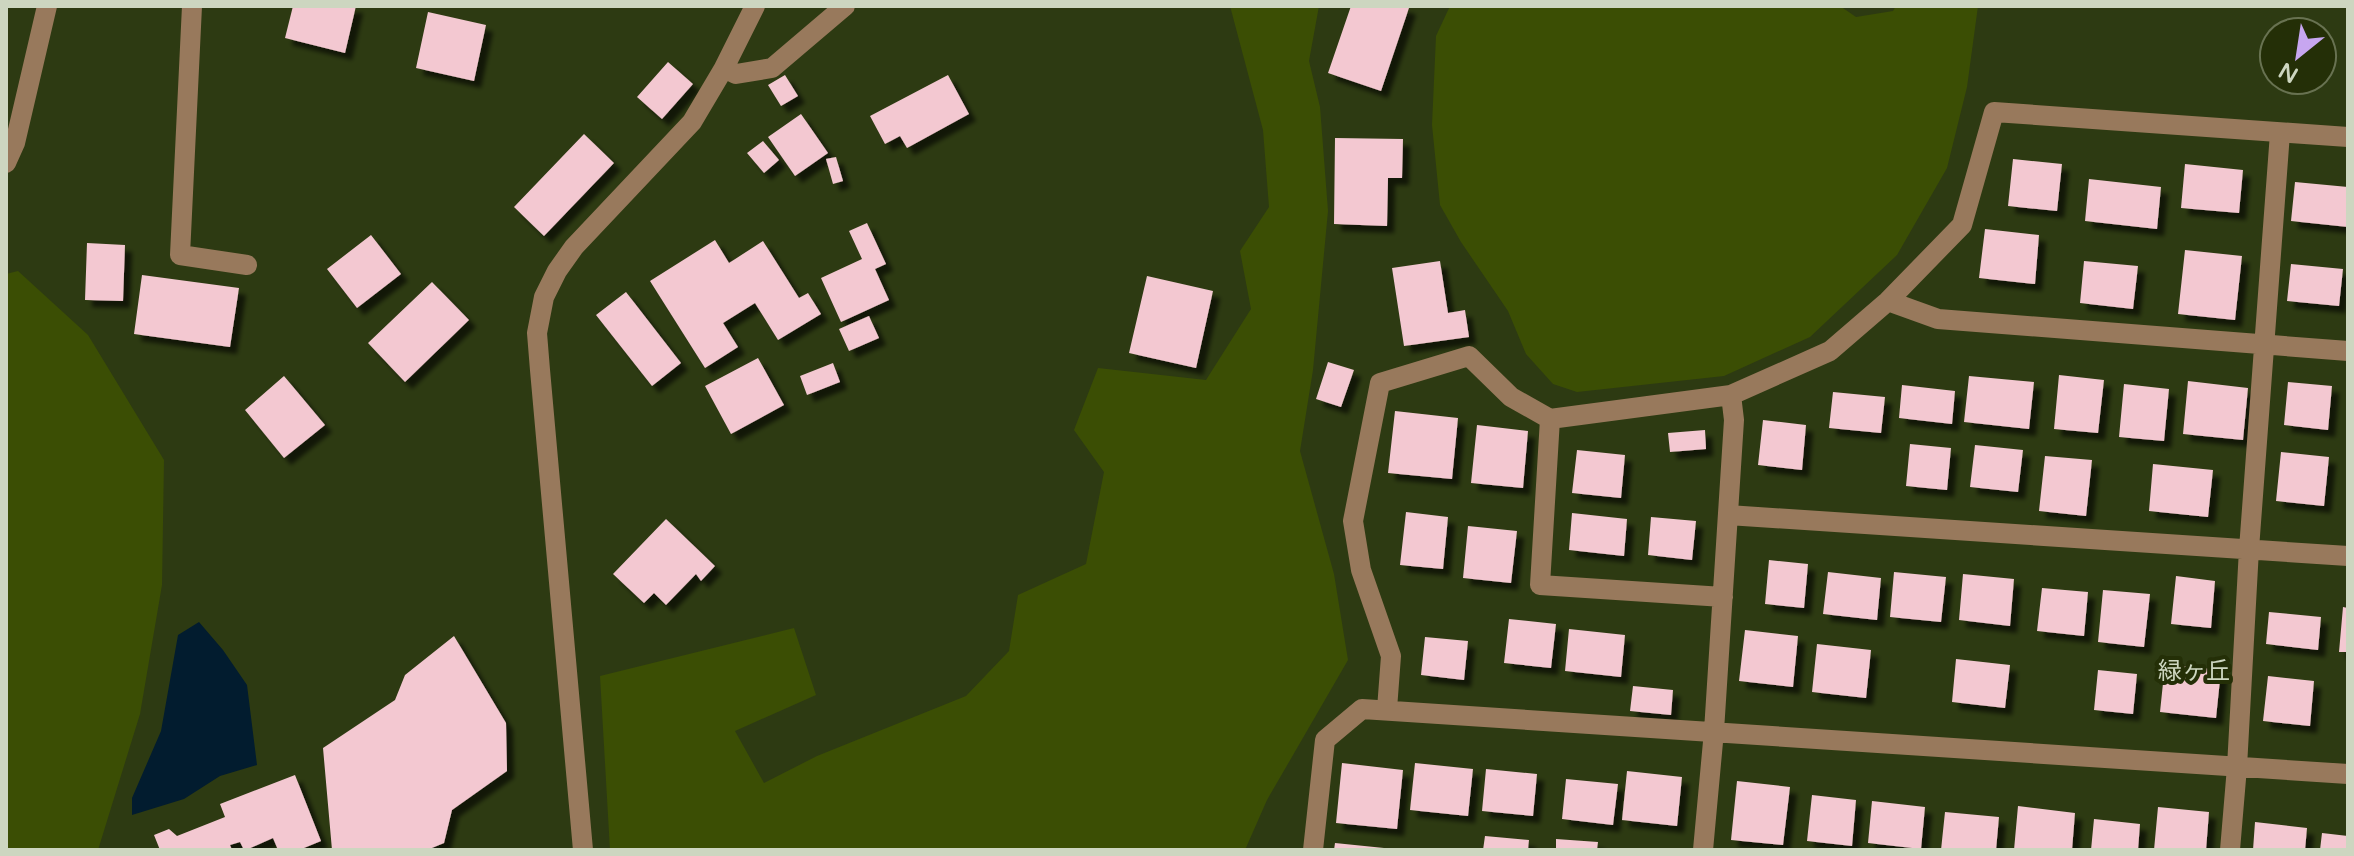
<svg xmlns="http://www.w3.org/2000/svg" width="2354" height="856" viewBox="0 0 2354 856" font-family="'Varela Round','Noto Sans JP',sans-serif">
	<defs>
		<filter id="shadow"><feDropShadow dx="7" dy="7" stdDeviation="2" flood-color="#0009"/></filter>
	</defs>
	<rect width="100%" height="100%" fill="#2d3a12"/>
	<path fill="#3b4e04" d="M1230,6H1319L1309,61L1320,107L1328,211L1313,370L1300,451L1334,574L1348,660L1267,800L1245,850H610L600,676L794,628L816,695L735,731L764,783L817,756L966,696L1009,651L1018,595L1086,564L1104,472L1074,430L1098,368L1206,380L1251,309L1240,251L1269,207L1263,130Z
		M1450,6H1840L1856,17L1893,11L1896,6H1978L1967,87L1947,168L1897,255L1810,337L1724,376L1577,392L1553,384L1526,354L1508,311L1461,242L1440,205L1432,125L1436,36Z
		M18,271L88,335L164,460L162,585L140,714L98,850H6V274Z"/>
	<path fill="#021c2f" d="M199,622L223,650L247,685L257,765L220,776L184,799L132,815V798L161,731L178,635Z"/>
	<path fill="#f3c8d1" filter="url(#shadow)" d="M293,6H356L345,53L285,38Z
		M1351,6H1404L1409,8L1381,91L1328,73Z
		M428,12L486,25L474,81L416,68Z
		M668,62L693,84L662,119L637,97Z
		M785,75L798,96L781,106L768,85Z
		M948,75L969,114L907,148L900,136L885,144L870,116Z
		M801,114L828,153L795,176L768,137Z
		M584,134L614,163L544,236L514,207Z
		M1335,138L1403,139L1402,178H1388L1387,226L1334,224Z
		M763,141L779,160L764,173L747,153Z
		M836,157L843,181L833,184L826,159Z
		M2013,159L2062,164L2057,211L2008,206Z
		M2185,164L2243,170L2239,213L2181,208Z
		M2089,179L2161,187L2157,229L2085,221Z
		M2295,182L2348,187V227L2291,221Z
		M867,223L886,264L875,269L889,300L841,322L821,278L862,259L849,231Z
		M1985,229L2039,235L2035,284L1979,278Z
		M371,235L401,274L357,308L327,269Z
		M715,240L729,263L763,241L799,298L808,293L821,314L778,340L755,303L723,323L738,347L705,368L650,281Z
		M87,243L125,245L123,301L85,300Z
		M2185,250L2242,256L2235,320L2178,314Z
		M1440,261L1448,313L1465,310L1469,337L1404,346L1392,268Z
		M2084,261L2138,266L2133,309L2080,303Z
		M2291,264L2343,269L2339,306L2287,301Z
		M142,275L239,288L230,347L134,334Z
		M1147,276L1213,291L1196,368L1129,353Z
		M432,282L469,320L405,382L368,343Z
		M626,292L681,363L652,386L596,315Z
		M869,316L879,338L849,351L839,329Z
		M758,358L784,405L731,434L705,386Z
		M1328,362L1354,370L1341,407L1316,399Z
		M833,363L840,382L807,395L800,376Z
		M2059,375L2104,380L2098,433L2054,429Z
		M284,376L325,425L284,458L245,410Z
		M1969,376L2034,382L2029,429L1964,422Z
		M2188,381L2248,388L2243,440L2183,434Z
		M2288,382L2332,386L2328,430L2284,425Z
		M2124,384L2169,389L2164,441L2119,437Z
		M1902,385L1955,391L1952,424L1899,418Z
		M1833,392L1885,397L1881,433L1829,428Z
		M1395,411L1458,418L1452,479L1388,473Z
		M1763,420L1806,425L1802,470L1758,465Z
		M1477,425L1528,431L1523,488L1471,483Z
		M1705,430L1706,449L1670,452L1668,433Z
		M1910,444L1951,448L1947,490L1906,486Z
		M1975,445L2023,450L2018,492L1970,487Z
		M1577,450L1625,455L1621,498L1572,493Z
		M2281,452L2329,457L2324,506L2276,501Z
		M2045,456L2092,460L2086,516L2039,511Z
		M2153,464L2213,470L2208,517L2149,511Z
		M1406,512L1448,517L1443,569L1400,565Z
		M1572,513L1627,519L1624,556L1569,550Z
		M1651,517L1696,521L1692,560L1648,555Z
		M666,519L715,566L701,581L696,574L666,605L654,593L644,603L613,574Z
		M1468,526L1517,531L1511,583L1463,578Z
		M1769,560L1808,564L1804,608L1765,604Z
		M1828,572L1881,578L1877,620L1823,614Z
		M1894,572L1946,577L1941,622L1890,617Z
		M1963,574L2014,579L2010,626L1959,620Z
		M2176,576L2215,581L2211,628L2171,624Z
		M2042,588L2088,592L2084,636L2037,631Z
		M2103,590L2150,594L2144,647L2098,642Z
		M2343,607L2348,608V652H2339Z
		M2269,612L2321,617L2318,650L2266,644Z
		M1509,619L1556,624L1551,668L1504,663Z
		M1569,629L1625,635L1621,677L1565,671Z
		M1745,630L1798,636L1793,687L1739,681Z
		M454,636L506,723L507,771L452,810L444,843L427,850H332L323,748L395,700L405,675Z
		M1425,637L1468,641L1464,680L1421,675Z
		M1817,644L1871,650L1866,698L1812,692Z
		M1956,659L2010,665L2005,708L1952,702Z
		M2165,664L2221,670L2216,718L2160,712Z
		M2098,670L2137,674L2133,714L2094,710Z
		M2268,676L2314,681L2310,726L2263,721Z
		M1633,686L1673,690L1671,715L1630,711Z
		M1342,763L1403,770L1397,829L1336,823Z
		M1415,763L1473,769L1468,816L1410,810Z
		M1486,769L1537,774L1533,816L1482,811Z
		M1627,771L1682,777L1677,826L1622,820Z
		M295,775L321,841L299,850H278L273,838L246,850H244L240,842L230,845L232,850H160L154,835L169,829L177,836L225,817L220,804Z
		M1566,779L1618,784L1613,825L1562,819Z
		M1737,781L1790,787L1783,845L1731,840Z
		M1812,795L1856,800L1852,846L1807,841Z
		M1872,801L1925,807L1921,849L1868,843Z
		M2018,806L2075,813L2072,850H2014Z
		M2158,807L2209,812L2206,850H2154Z
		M1945,812L1999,817L1996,850H1941Z
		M2094,819L2140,824L2138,850H2091Z
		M2255,822L2307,828L2305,850H2253Z
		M2322,833L2348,836V850H2320Z
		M1485,836L1529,840L1528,850H1483Z
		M1556,839L1598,842L1597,850H1556Z
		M1335,843L1384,848V850H1334Z"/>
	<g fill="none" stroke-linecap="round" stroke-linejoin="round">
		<path stroke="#98795c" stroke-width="20" d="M192,6L180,255L247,265
			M724,68L736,74L772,68L845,6
			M6,163L15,143L47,6
			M1888,301L1938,319L2348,351
			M1550,419L1540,585L1723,597
			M1728,515L2348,556
			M1387,709L1391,656L1361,570L1353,521L1380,383L1469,356L1511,397L1550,419L1731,395L1830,351L1888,301L1962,225L1994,112L2348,137
			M583,850L540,370L537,333L544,297L557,271L574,247L692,122L724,68L755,6
			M1313,850L1325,740L1362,709L2348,774
			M1703,850L1714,731L1734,420L1731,395
			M2230,850L2237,767L2249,549L2280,133"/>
	</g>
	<g text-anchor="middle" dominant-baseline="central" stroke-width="8" stroke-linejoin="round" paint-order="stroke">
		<g font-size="24" fill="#cdd6c0" stroke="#242f07">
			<text x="2194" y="671">緑ヶ丘</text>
		</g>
	</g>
	<rect width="2354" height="856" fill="none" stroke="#cdd6c0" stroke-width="16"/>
	<g transform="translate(2298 56) rotate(210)"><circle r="38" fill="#242f07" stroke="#687251" stroke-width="2"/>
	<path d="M0-6L14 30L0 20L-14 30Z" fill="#c7a6f0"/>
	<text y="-12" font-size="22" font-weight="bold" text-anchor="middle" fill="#cdd6c0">N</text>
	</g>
</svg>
